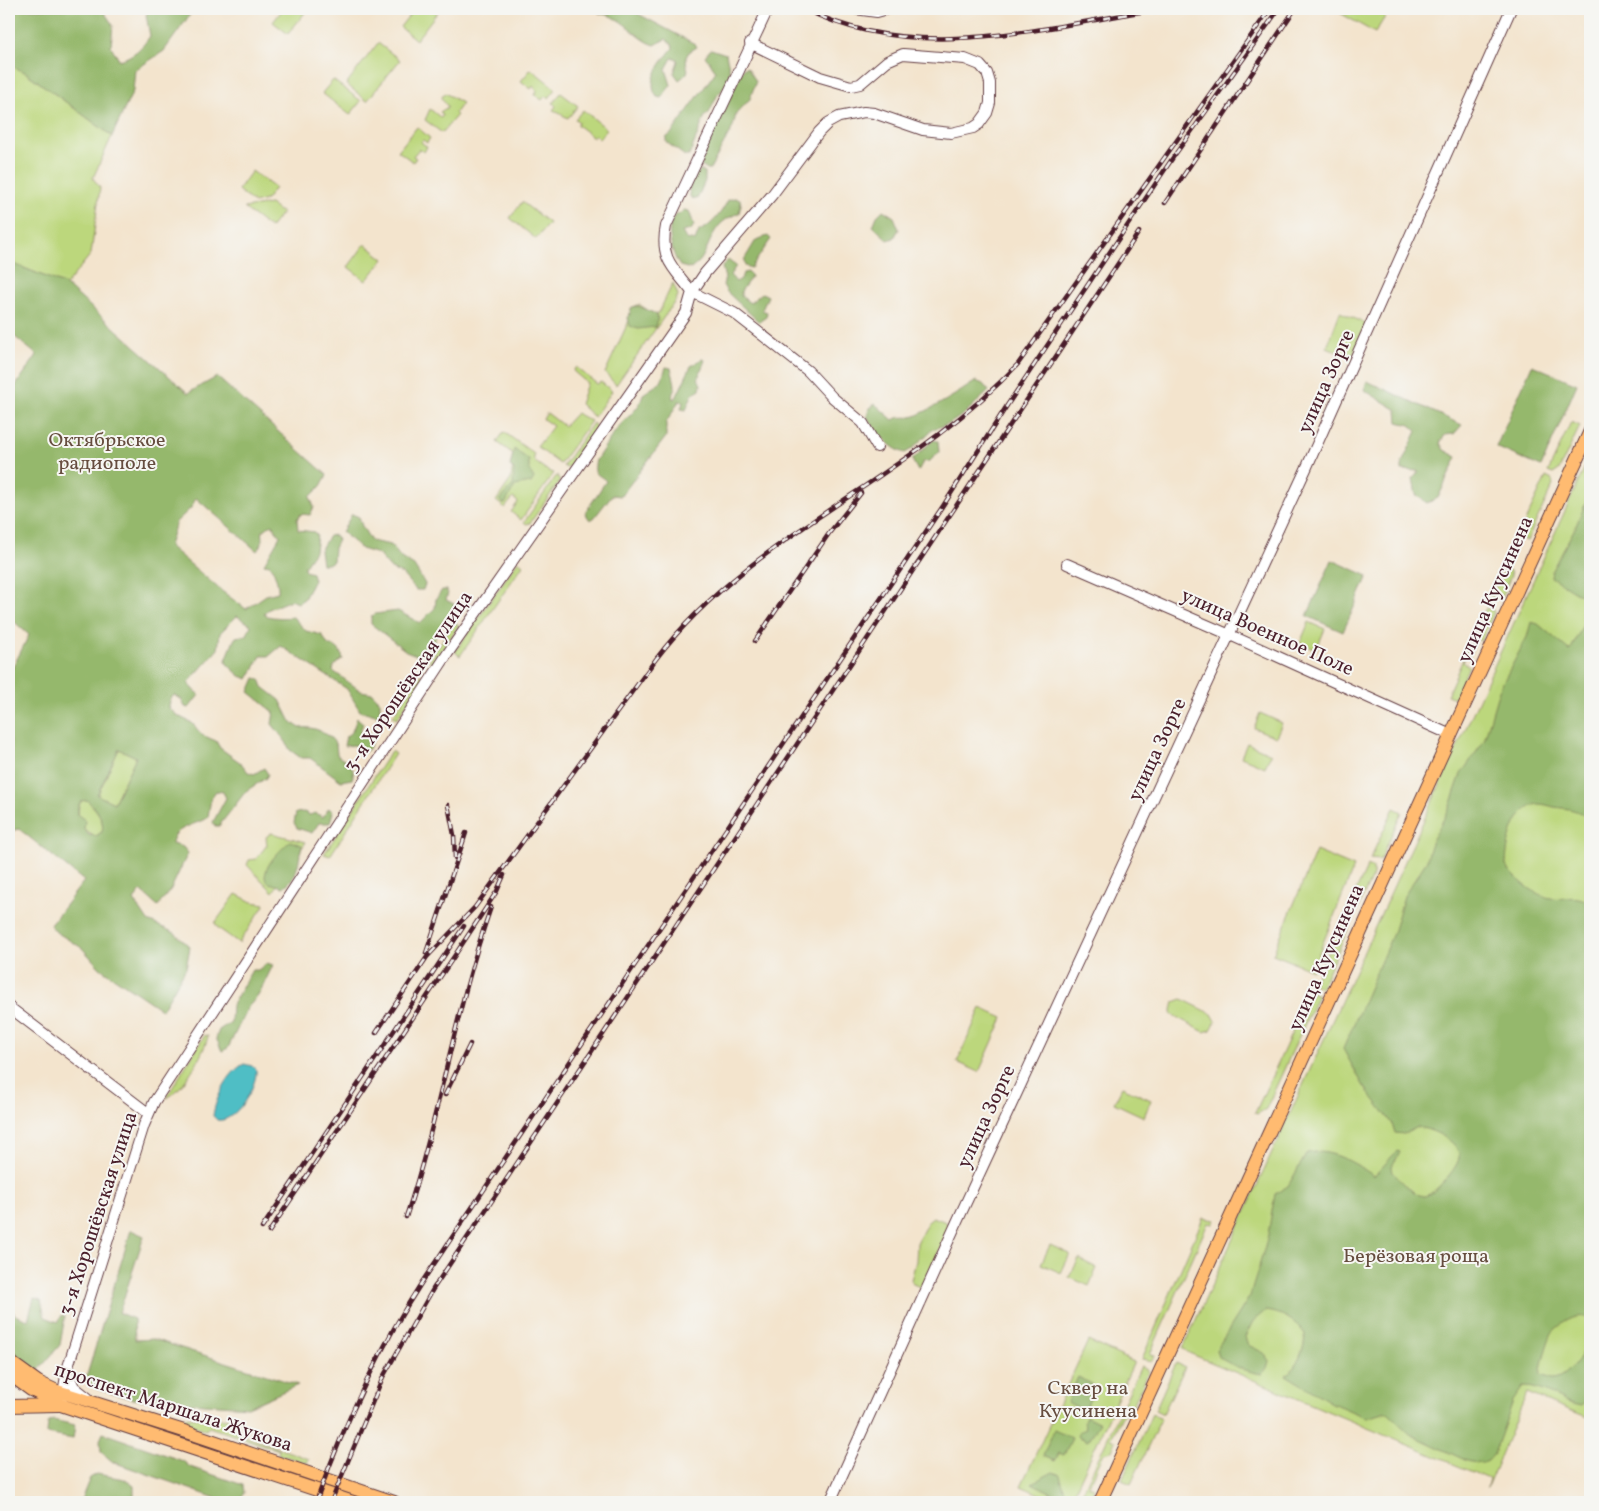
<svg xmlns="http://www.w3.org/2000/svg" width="1599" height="1511" viewBox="0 0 1599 1511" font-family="Vollkorn,serif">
	<rect width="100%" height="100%" fill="#f6f6f2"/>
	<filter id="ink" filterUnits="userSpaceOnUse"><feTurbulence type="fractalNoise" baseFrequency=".02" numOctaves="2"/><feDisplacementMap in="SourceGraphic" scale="10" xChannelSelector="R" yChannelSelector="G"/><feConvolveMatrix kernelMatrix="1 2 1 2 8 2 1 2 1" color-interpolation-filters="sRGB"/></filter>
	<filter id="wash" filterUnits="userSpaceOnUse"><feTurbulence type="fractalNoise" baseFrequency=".0096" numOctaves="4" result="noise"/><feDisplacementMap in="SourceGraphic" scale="20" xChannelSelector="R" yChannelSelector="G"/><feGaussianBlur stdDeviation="1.12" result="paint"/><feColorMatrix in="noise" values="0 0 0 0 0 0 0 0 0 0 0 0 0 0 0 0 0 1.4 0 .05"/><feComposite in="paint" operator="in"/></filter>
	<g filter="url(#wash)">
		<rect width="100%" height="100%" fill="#f3e4cd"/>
		<path fill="#bcd77c" stroke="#837b54" d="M283,9L307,10L288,34L273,22Z
			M414,9H440L416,40L400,27Z
			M1333,9H1390L1375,33Z
			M378,43L400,60L367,101L346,84Z
			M9,65L25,72L112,136L93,178L100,188L91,254L66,285L9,262Z
			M531,69L556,89L549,98L545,96L542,100L535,95L537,91L533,86L531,89L521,81Z
			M333,80L361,101L350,115L322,93Z
			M445,93L462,103L455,113L457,115L442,133L425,120L430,109L441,118L443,115L440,112L448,107L441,98Z
			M561,93L578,106L568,118L553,110L556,106L553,103Z
			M583,110L607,129L599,139L595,135L593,137L577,125L579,122L575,119Z
			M417,127L430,138L427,143L423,140L421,142L427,147L424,152L419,149L413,156L416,158L413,162L398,151Z
			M252,171L275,188L266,200L254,203L238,190Z
			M522,202L549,223L536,239L510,218Z
			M270,204L282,213L270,228L244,208Z
			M365,244L384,259L366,281L348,267Z
			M673,283L678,295L676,300L616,385L605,373L636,305H640L657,316Z
			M1340,312L1367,324L1352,358L1327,347Z
			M576,367L597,384L601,382L612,391L594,417L580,404L587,383L573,371Z
			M547,413L564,426L576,413L591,421L560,464L537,447L553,426L543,419Z
			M1571,422L1580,426L1559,470L1553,474L1548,472Z
			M593,423L596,427L595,431L571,465L567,468L563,466Z
			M504,432L534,454V461L548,471L554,473L521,520L511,512L518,502L513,498L505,508L496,501L511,479L512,470L520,459L497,442Z
			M1590,456V1407L1587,1417L1527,1393L1487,1488L1489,1479L1189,1353L1183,1348Z
			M557,475L560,481L530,523L526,524L524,522Z
			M1546,477L1552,480L1553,485L1527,541L1518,537Z
			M518,561L523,565L460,656L455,652Z
			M1505,568L1510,571L1511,576L1502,596L1494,599L1491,597Z
			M1486,608L1494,611L1493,615L1481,641L1477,639L1469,656L1466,655L1463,662L1469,666L1455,698L1447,695Z
			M454,622L459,625L432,666L429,661Z
			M1309,622L1325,629L1316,650L1300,643Z
			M420,675L425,676L397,719L393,716Z
			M1260,713L1282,723L1276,737L1254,728Z
			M1247,743L1271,754L1265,767L1241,757Z
			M119,749L136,757L114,803L97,796Z
			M391,751L395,754L330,856L324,854Z
			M87,800C96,809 105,819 102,832L96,836C81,833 74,814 81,801Z
			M1394,808L1402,812L1381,858L1379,860L1370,859Z
			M271,833L306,842L273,892L247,865L249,860L256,859L267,845L266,837Z
			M1316,851L1354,867L1312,970L1273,954Z
			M1368,865L1373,868V875L1321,988L1313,984Z
			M236,894L252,902L265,904L239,943L218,928L215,923Z
			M1311,991L1318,995L1266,1109L1257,1114L1255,1113Z
			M1182,999L1212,1014L1216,1021L1211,1030L1204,1032L1171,1014L1174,1002Z
			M981,1008L1003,1018L979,1072L957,1062Z
			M205,1035L208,1036C205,1052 181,1094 166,1098Z
			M1122,1087L1151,1100L1144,1117L1114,1103Z
			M933,1217L946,1222L950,1227L923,1285L920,1287L913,1284L911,1280L916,1261L917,1243L928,1221Z
			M1203,1218L1215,1220L1213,1224L1208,1223L1150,1354L1155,1355L1152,1361L1142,1359Z
			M1050,1245L1070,1254L1061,1273L1041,1264Z
			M1079,1259L1097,1268L1089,1286L1069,1277Z
			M1088,1341L1134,1362L1070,1502H1057L1021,1486Z
			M1176,1363L1185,1367L1163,1414L1155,1410Z
			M1141,1366L1147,1369L1148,1373L1130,1412L1123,1414L1111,1439L1116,1441L1112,1451L1104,1453L1089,1486L1094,1488L1088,1502H1078Z
			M1152,1414L1161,1419L1131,1484L1122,1480Z
			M184,1417L238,1419L236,1433L309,1459L307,1463L278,1454L279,1450L209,1427L206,1430L182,1422Z"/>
		<path fill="#95b86c" stroke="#706c4c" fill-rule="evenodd" d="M9,9H102L113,25L111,46L119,60C134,56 142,48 150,36L146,15L150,9H194L164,51L135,70L133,91L112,136L25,72L9,65Z
			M595,9H629L695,44L697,47L689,52L686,57C686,71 693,70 679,80L674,73L678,61L676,58H672L666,69L671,85L661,98L657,97C645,81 663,60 673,48L672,44L666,39L655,45C635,39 623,15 600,14Z
			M711,49L726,54L730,72L727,86L718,94L709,113L705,116L689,156H685L666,142V138L671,134L716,71L705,56Z
			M747,67L756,81L750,99L736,114L733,127L710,169H706L701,166V161L743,69Z
			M700,170L705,172V181L697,199L691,198C686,188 692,177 700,170Z
			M734,198L740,199L741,205L739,213C713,223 714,236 702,258C700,262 694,266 691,269L680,266C672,256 665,227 674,217C677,214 681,214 684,210L689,211L694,225L691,230L682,232L686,239L695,241L699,231C712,226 722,212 728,200Z
			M883,210L894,217L899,229L894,238L888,240L873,226L877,216Z
			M768,236L771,239L751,268L745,266L744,260L756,240Z
			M728,260L736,266L730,275L736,282L741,279L743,273L748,272L752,276L741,291V296L750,303L762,293L768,296L762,310L767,312L766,317L759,322L727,292L723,285L725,278L722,267Z
			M9,262L66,285L188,393L217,377L327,475L321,486L310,497L314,507L310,515L301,514L297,519L298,530L314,532L317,535L315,551L304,567L305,571L312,573L314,580L304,599L298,603L291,600L269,609L264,614L267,616C276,618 284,618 293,617L306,631L322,635L328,645C338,647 340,649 343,659L334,666L333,671L361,691L372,693L380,701V716L360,711L347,689L281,646L269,656H261L248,679L240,676L227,664L226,660L234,640L236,637L247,635L251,625L237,616L220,633L218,649L188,683L199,695L189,708L185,707L181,699L174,695L170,700L169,708L178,716L192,723L202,735L216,741L220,748L241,763L248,772L254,774L264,768L268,774L266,778L246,791L219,826H215L213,822L226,798L223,792L216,791L211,798L208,817C196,826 173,826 172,844L183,847L188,853L171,889L158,906L141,891L134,900L148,921L175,933L190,947L186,968L162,1010L100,968L82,948L56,932L50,925L84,881L19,829L14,830L9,836V744L11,742L9,737V675L29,635L9,617V395L37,355L9,332ZM196,498L257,551L261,546L263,531L272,524L280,536L264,564L270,565C274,570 279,585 278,592L266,595L246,609L223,592L169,546L176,522L191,508ZM119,749L136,757L114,803L97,795ZM87,800C96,809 105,819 102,832L96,836L89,835L84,829L85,820L78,815V807L81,801Z
			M638,306L656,314L658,319L655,327L638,329L630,326L628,318L632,307Z
			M702,359L705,360L698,378L701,385L700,389L692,395L686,410L681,409L683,402L679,401L666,423V437L621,496L612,495L594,518L590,520L585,513L606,481C598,473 592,476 596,460C605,447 614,431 625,420C633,412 641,406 643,394L661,382L666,367L671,368C672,373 675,381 675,386C675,391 671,393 673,399L676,398L691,366Z
			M1532,365L1577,384L1541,467L1496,447Z
			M976,381L983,384L989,391L964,414L949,424L933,429L912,449L905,453C890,449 873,429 867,416L869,409L875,404L893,420C899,415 907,419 915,416C936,407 957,394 976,381Z
			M1367,381L1462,425L1454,434L1445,435L1440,443L1444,450L1457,457L1438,498L1427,503L1416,495L1413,479L1419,471L1402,470V463L1417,431L1410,425L1398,422L1397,410L1364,390Z
			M933,440L938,441L939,452L930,461L923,462L918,471L912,460Z
			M514,449L529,460V470L534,478L531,483L515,486L505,504H503L499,500L513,485L514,470L510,466Z
			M1590,493V601L1551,577L1552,570L1575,528Z
			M352,514L359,517L362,526L371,541L391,545L401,558L414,566L425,584L423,590H416L402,574L391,569L378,554L361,549L342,532Z
			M335,535L338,540L334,548L333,561L328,564H322L320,550L329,536Z
			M1332,560L1368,576L1343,632L1307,616Z
			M442,590H446L448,593L446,600L454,604L456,611L438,629L433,644L419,656L406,651L371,624V617L375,614L398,611L420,623L435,608L436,599Z
			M1590,611V820C1578,809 1570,809 1554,807C1550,806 1544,804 1539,804C1514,806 1506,846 1506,866C1515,878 1535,896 1551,898C1567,900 1575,893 1590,903V1320C1580,1310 1559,1324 1552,1333C1549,1338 1539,1370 1541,1375L1552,1379C1568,1380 1582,1352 1590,1340V1398L1581,1406C1560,1403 1544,1386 1523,1387L1513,1401L1494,1454L1488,1461L1481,1464L1467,1461L1410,1434L1387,1412L1367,1418L1332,1403L1286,1375C1298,1367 1305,1348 1305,1334C1296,1321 1281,1312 1265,1311L1253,1321L1245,1337L1248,1345L1264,1353L1269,1361L1267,1368L1262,1374C1247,1372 1231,1365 1218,1357L1216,1350L1250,1296L1267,1240L1275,1194L1288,1186L1307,1153C1331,1148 1355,1163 1374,1176L1397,1151L1400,1152L1392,1166L1393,1173C1401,1180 1413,1195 1424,1196C1433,1196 1459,1167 1459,1157C1460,1141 1431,1129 1418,1127L1404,1134L1395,1133L1392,1123L1363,1085L1343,1049L1393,933L1404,896L1426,862L1433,839L1449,809L1461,774L1484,741L1499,690L1527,637L1531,622L1538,624L1570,651Z
			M255,678L260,679L263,687L280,700L291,722L300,728C313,726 329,732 336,745C337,748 336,753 338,756C347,762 357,767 352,779L341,781L310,758H301L290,750L286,742L272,724L274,712L249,692Z
			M357,718L363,723L360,733L368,731L374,737L369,749L363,753L358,751L355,745L344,746L346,736L352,732Z
			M329,808L333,812L330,823H319L312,833L297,828L294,823L296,813L304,812L310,815L315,813L323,817Z
			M290,841L302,845C298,860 299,878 283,887L269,883L265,878C265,863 281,850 290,841Z
			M267,963L273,965L258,996L248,1007L228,1048L222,1051L216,1038L219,1030L231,1022L232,1005L252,970H258Z
			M131,1230L144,1236L119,1313L134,1319L135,1340L153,1339L298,1385L248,1407L132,1399L97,1389L86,1378Z
			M34,1298L41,1300L45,1317L58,1322L62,1315L65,1316L60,1345L37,1372L9,1355V1305L15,1315L28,1320Z
			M1078,1377L1092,1384L1088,1392L1092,1394L1085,1411L1067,1402Z
			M1086,1416L1100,1423L1088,1441L1077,1436L1079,1432L1086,1429L1084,1421Z
			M53,1420L75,1425L73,1439L47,1434L48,1423Z
			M1054,1430L1072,1438L1064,1455L1059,1453L1055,1461L1043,1456Z
			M103,1433L183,1461L190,1467L243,1485L244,1493L238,1502H227L113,1462L101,1452L100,1440Z
			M1053,1472L1060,1475L1066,1495L1064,1499L1032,1483Z
			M97,1474L124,1479L134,1486V1502H109L90,1498L88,1502H80L90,1478Z"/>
		<path fill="#4fbec5" stroke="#4c6e78" d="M244,1064L252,1066L256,1070C258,1085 235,1124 217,1120L213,1116C215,1099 229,1071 244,1064Z"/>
	</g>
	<g filter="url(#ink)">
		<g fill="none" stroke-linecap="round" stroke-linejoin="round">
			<defs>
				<path id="minor" d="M855,9L877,12L888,9
					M692,292C675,269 659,260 666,226L768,9
					M692,292L734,313L808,371L832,397L863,423L877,447
					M1067,564L1230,635L1451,735
					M9,1007L148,1113
					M67,1371L74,1387L88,1398
					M62,1399L67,1370L144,1125L154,1102L448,653L686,313L692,292L705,273L772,195L819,132L828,123L839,117L864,112L874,113L923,130L951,133L973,128L979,124L987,113L990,103V83L987,73L980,65L965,59L903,54L887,61L860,84L851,86L820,77L750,43
					M830,1502L957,1222L1306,469L1511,9"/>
				<path id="major" d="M9,1361L38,1382L57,1391L187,1432L394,1502
					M9,1374L31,1390L61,1405L353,1502
					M9,1406L59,1405
					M1100,1502L1590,431"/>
			</defs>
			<use href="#minor" stroke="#633d43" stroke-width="12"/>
			<use href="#major" stroke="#633d43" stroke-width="14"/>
			<use href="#minor" stroke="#fff" stroke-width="10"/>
			<use href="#major" stroke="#ffbb71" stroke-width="12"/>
			<defs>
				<path id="rail" d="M805,9C914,65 1044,27 1158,9
					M1165,203L1295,9
					M755,641L830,532L861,493
					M448,805L454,835L455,858
					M426,953L466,833
					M376,1033L427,957L475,907L656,659C752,533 911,479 1018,364L1270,9
					M445,1095L470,1044
					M406,1217C440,1115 455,1009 491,907
					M262,1228L464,926
					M269,1232L455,955L497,891L504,875
					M316,1502C344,1425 377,1351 422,1282L943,506L1008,404L1174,156L1279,9
					M331,1502L383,1377L433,1289L1139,232"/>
			</defs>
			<use href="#rail" stroke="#4a1f2b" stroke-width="4.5"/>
			<use href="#rail" stroke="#f6f6f2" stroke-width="2.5" stroke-dasharray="8" stroke-linecap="butt"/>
		</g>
	</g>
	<g text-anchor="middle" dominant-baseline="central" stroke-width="4" stroke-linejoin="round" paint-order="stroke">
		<g font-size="20" fill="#4a1f2b" stroke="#f6f6f2">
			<text transform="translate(1327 382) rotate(-66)">улица Зорге</text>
			<text transform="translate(1496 590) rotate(-66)">улица Куусинена</text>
			<text transform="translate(1267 633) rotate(24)">улица Военное Поле</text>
			<text transform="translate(409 682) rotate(-56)">3-я Хорошёвская улица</text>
			<text transform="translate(1158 750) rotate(-65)">улица Зорге</text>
			<text transform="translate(1327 958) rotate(-66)">улица Куусинена</text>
			<text transform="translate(987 1117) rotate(-65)">улица Зорге</text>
			<text transform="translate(99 1214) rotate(-72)">3-я Хорошёвская улица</text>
			<text transform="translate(173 1408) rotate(18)">проспект Маршала Жукова</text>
		</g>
		<g font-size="20" fill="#664d3f" stroke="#f6f6f2">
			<text x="107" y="441">Октябрьское<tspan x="107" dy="23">радиополе</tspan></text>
			<text x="1416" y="1257">Берёзовая роща</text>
			<text x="1088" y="1389">Сквер на<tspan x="1088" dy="23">Куусинена</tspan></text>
		</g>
	</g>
	<rect width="1599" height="1511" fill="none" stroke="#f6f6f2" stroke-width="30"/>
</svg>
